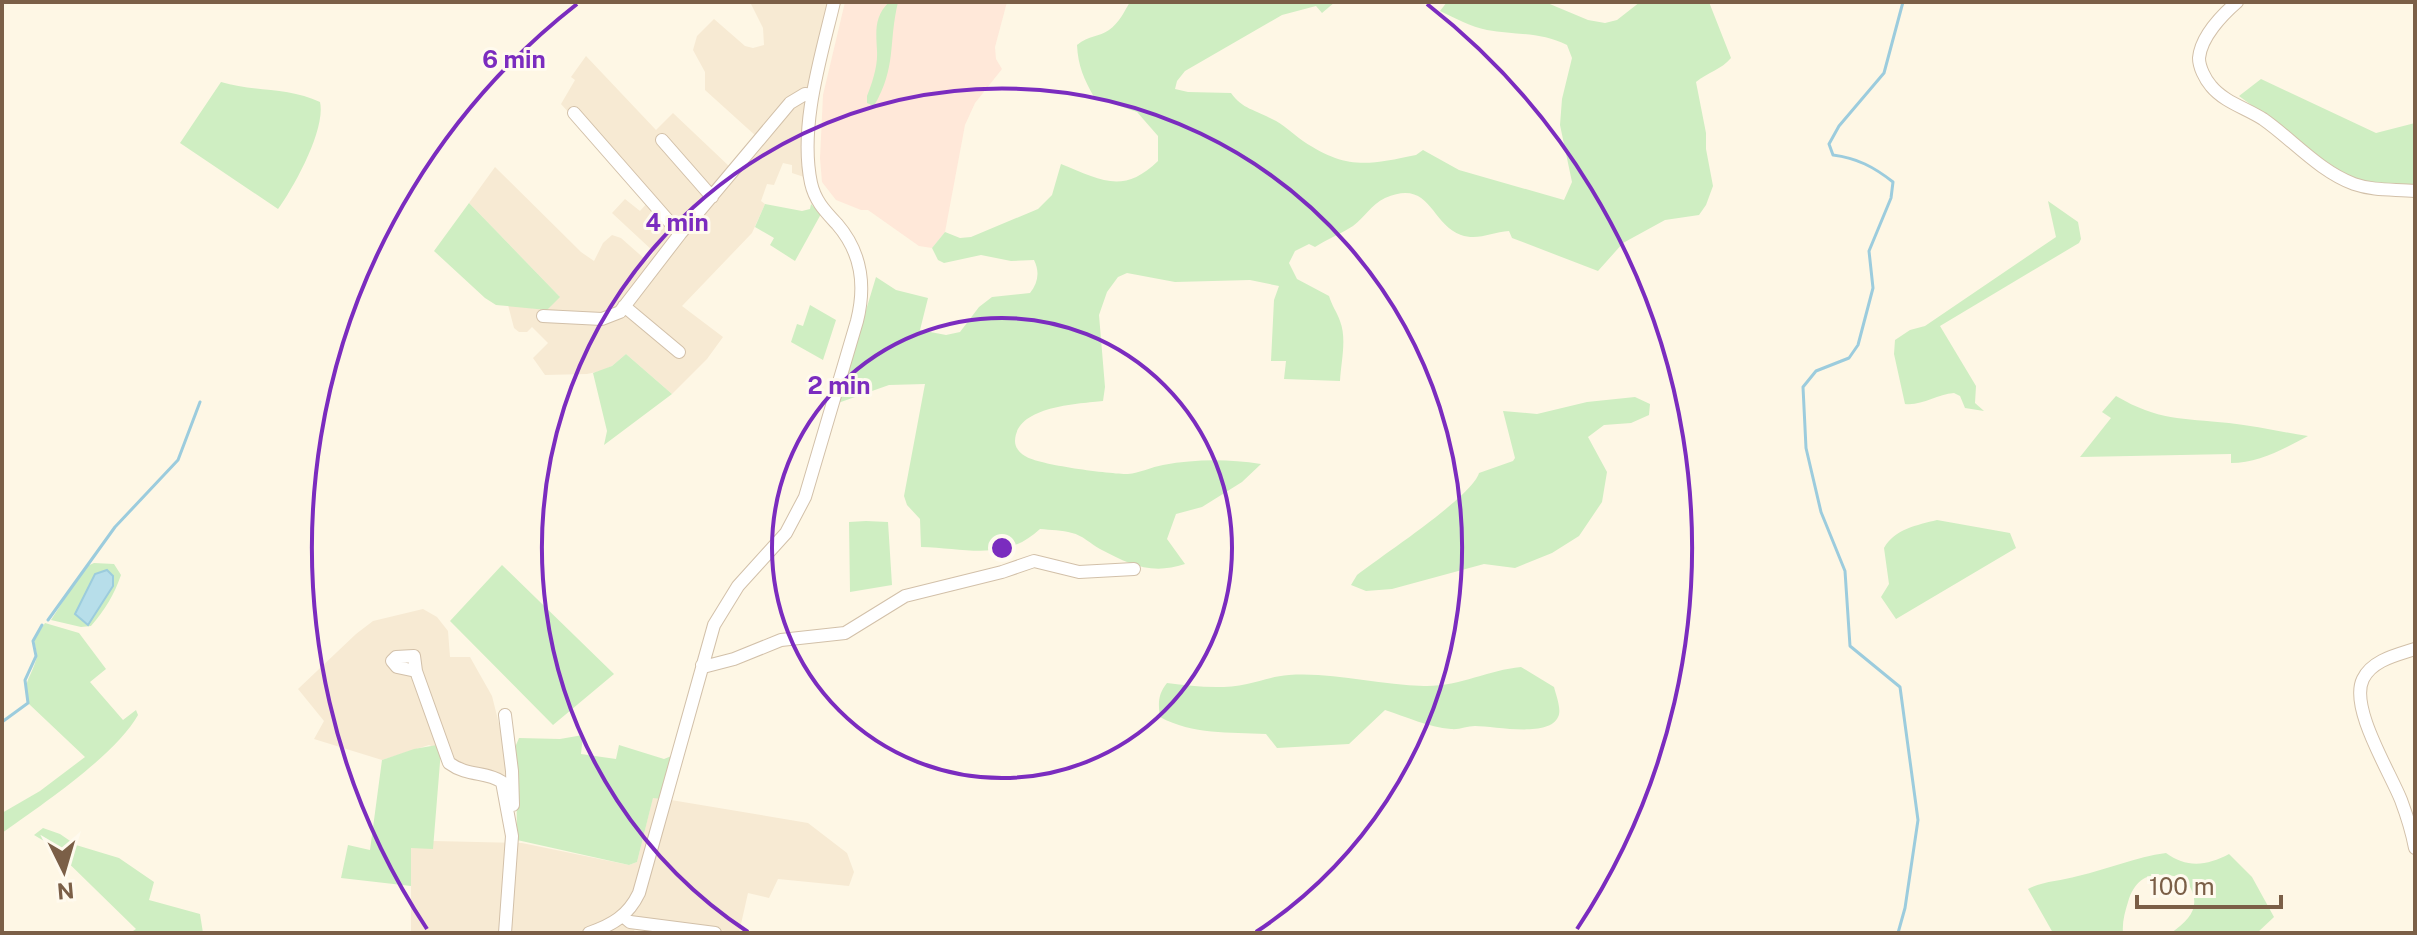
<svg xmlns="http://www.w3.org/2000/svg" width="2417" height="935" viewBox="0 0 2417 935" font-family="'Public Sans',sans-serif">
	<rect width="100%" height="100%" fill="#fef7e5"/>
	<path fill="#f7ead3" d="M750,2H828L817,44L805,127L804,177L792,173V165L783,163L774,185L767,184L761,201L765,204L752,233L682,306L723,337L707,359L672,394L626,354L612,366L601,371L587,374L545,375L533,358L548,343L532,327L527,332H519L514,328L508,305L547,310L559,296L469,203L495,167L581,252L594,261L603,243L612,235L621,238L647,261L654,252L612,213L625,199L640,211L648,202L561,104L575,80L571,77L586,56L656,130L673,113L731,168L757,137L705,90V72L693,50L697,36L714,19L745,46L753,48L764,45L763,28Z
		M423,609L437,617L448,631L450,657H470L492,696L503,740L507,775L501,783L476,777L441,750L429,745L382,760L314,739L324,721L298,689L356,634L373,621Z
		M653,797L808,823L847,853L854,872L849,886L778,879L769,898L748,893L739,933L640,919L633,933H411V848H433V841L522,843L629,865L637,862Z"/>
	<path fill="#ffe8d9" d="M845,2H1007L995,47L996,59L1002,69L975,103L965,125L945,232L932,248L919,246L868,210H861L836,200L822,182L820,158L823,95Z"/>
	<path fill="#cfeec2" d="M889,2H898C888,44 897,66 874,106L867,103V96C872,83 878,66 877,51C876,31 874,17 889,2Z
		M1130,2H1335L1322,13L1316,6L1282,15L1185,71L1177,81L1175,89L1188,92L1231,93C1242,109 1256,110 1272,119C1283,124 1293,134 1303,141C1346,170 1368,165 1416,155L1423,150L1459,170L1564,200L1572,182L1560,125L1562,99L1572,58L1567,45C1541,32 1515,35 1487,30C1471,27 1455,18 1440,11L1447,2H1545L1588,20L1605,23L1617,20L1640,2H1709L1731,58C1722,69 1707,73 1696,82L1706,133V149L1713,186L1706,205L1699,215L1665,220L1623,243L1598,271L1512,238L1509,231C1492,232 1478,241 1461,235C1430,224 1431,178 1385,198C1371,205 1365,217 1353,226C1341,234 1327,239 1315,247L1309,244L1295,251L1289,263L1297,279L1329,296C1332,306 1337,312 1340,321C1347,339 1341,362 1340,381L1284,379L1286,361H1271L1274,300L1279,286L1250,280L1175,282L1127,273L1118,277L1107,292L1099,315L1105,387L1103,401C1077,404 1016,406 1015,441C1015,448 1020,453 1025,456C1038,465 1110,474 1128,474C1139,473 1152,467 1163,465C1197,459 1227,459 1261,464L1242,482L1202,507L1176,514L1167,539L1185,564C1152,575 1130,565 1100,549C1091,544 1082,535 1072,533C1062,530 1051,530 1040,529C1005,562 966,548 921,547L920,519L907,505L904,496L925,384L889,385L838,403L876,277L896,290L928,298L920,330L946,335L960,332L979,307L992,297L1030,293C1038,283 1040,272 1034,260L1011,261L981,255L944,263L938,260L932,248L945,232L960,238L971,237L1038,209L1052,195L1061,164C1101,180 1123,195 1158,161V136L1137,112L1094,97C1084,79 1078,66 1077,45C1089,35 1099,37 1109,30C1119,23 1124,12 1130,2Z
		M2261,79L2376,133L2415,123V188L2370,184L2351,177L2320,158L2295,137L2239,96Z
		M221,82C254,92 289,87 320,102C326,129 294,187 278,209L180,143Z
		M2048,201L2078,222L2081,239L2079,243L1940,326L1976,386L1975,403L1984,411L1965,408L1960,396L1954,393C1937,394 1922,406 1905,404L1894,354L1895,340L1910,330L1925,326L2056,237Z
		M469,203L560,297L547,310L496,305L485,298L434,251Z
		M765,204L802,211L810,209L811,204L821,214L795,261L770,245L774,238L755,227Z
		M810,305L836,320L823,360L791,342L797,324L803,326Z
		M626,354L672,394L604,445L607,431L593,373L612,366Z
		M2116,396C2159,421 2181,418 2229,423C2255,426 2282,432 2308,436C2284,449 2258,463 2231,463V454L2080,457L2111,418L2102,412Z
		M1635,397L1650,404L1649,415L1631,423L1604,425L1588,437L1607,472L1602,502L1579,536L1552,553L1515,568L1484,564L1392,589L1366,591L1351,585L1357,575C1381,556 1472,497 1479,473L1513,461L1515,458L1503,411L1537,414L1587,402Z
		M1937,520L2010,533L2016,548L1896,619L1881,597L1889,584L1884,548C1895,529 1917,525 1937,520Z
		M866,521L888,522L892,585L850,592L849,522Z
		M94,563L114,564L121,575C114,595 105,610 91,626L81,627L51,620L85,567Z
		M502,565L614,674L553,725L450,621Z
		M45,623L79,633L106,669L90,682L123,720L136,710L138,715C116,755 40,806 2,833V813L40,791L85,757L29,704C22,681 30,680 36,660C38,653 35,647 34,640Z
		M1521,667L1554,687C1556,695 1562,710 1558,717C1549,738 1494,726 1475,726C1467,726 1459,730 1451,729C1428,727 1407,717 1385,710L1349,744L1277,748L1266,734C1229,732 1193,735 1160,717C1158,703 1158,694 1167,683C1193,686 1220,690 1247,684C1261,681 1274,676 1289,675C1334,672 1379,685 1424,686C1459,687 1488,670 1521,667Z
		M583,735L581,754L616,759L619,745L664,759L674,755L662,799L653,798L637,862L629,865L517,840L516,745L519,738L560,739Z
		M437,745L441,750L433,849L411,848V886L341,878L348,845L370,850L382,760L414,749Z
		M43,828L60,834L76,845L119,858L154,882L149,900L200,914L203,933H130L136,929L49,844L34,835Z
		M2166,853C2186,868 2207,866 2229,854L2252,877L2274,917L2257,933H2171C2194,917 2203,902 2184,878C2158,872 2137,871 2128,902C2125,912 2122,922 2123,933H2053L2028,889C2043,881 2061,881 2078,876C2108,869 2136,857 2166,853Z"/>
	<path fill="#b7deea" stroke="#9cccdd" stroke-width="2" d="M107,570L113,576V586L88,625L75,614L95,574Z"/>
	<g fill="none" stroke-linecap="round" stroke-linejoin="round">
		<path stroke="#9cccdd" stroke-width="3" d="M48,620L115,527L178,460L200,402
			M2,722L28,703L25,680L36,656L33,641L42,625
			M1898,933L1905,908L1918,820L1900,687L1850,646L1845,571L1821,512L1806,448L1803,387L1816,371L1849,358L1858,345L1873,288L1869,251L1891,198L1893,182C1874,167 1857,158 1833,155L1829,144L1839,126L1884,73L1903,2"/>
		<defs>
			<path id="minor" d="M2237,2C2222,15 2201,37 2199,58C2199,67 2205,79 2211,86C2224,102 2246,108 2263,119C2293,140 2319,171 2354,184C2374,191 2394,189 2415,191
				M574,113L680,234
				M662,140L712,197
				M624,306L679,352
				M543,316L602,319L620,312L680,234L790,103L805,94L812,95
				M2415,649C2397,655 2372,660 2363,679C2349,707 2390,772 2401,800C2407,816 2412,832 2415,848
				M702,665L707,666L734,659L781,640L845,633L905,596L1002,572L1034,561L1079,572L1134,569
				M416,671L397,667L392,661L396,657L414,656L416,671L449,763C468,777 486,771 502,782L512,836L505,933
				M505,715L512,771L513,805
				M623,916L630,922L715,933
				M589,933C612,925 628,916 639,893L714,625L738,586L786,533L805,497L857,321C866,285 862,253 837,224C825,211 815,201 811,183C799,126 821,57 834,2"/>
		</defs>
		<use href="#minor" stroke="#d2c0a9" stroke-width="14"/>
		<use href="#minor" stroke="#fff" stroke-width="12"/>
	</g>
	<g fill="none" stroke="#7b2cbf" stroke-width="4">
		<circle cx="1002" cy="548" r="230"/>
		<path d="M748 932A460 460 0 1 1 1256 932"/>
		<path d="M427 929A690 690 0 0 1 577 4M1427 4A690 690 0 0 1 1577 929"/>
	</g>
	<circle cx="1002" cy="548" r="12" fill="#7b2cbf" stroke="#fffaee" stroke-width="4"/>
	<g font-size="24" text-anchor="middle" font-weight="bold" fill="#7b2cbf" stroke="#fffaee" stroke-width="6" stroke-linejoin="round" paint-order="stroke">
		<text x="514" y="68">6 min</text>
		<text x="677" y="231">4 min</text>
		<text x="839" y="394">2 min</text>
	</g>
	<rect width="2417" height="935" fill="none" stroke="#7b5f47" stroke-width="8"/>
	<g transform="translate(64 871) rotate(175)" stroke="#fffaee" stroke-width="6" paint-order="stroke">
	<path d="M0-6L14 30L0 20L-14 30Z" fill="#7b5f47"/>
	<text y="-12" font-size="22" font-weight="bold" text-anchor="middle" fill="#7b5f47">N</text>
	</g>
	<path d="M2137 895v12h144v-12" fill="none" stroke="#7b5f47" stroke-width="4"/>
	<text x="2149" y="895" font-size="24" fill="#7b5f47" stroke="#fffaee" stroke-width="6" paint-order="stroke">100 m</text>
</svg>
